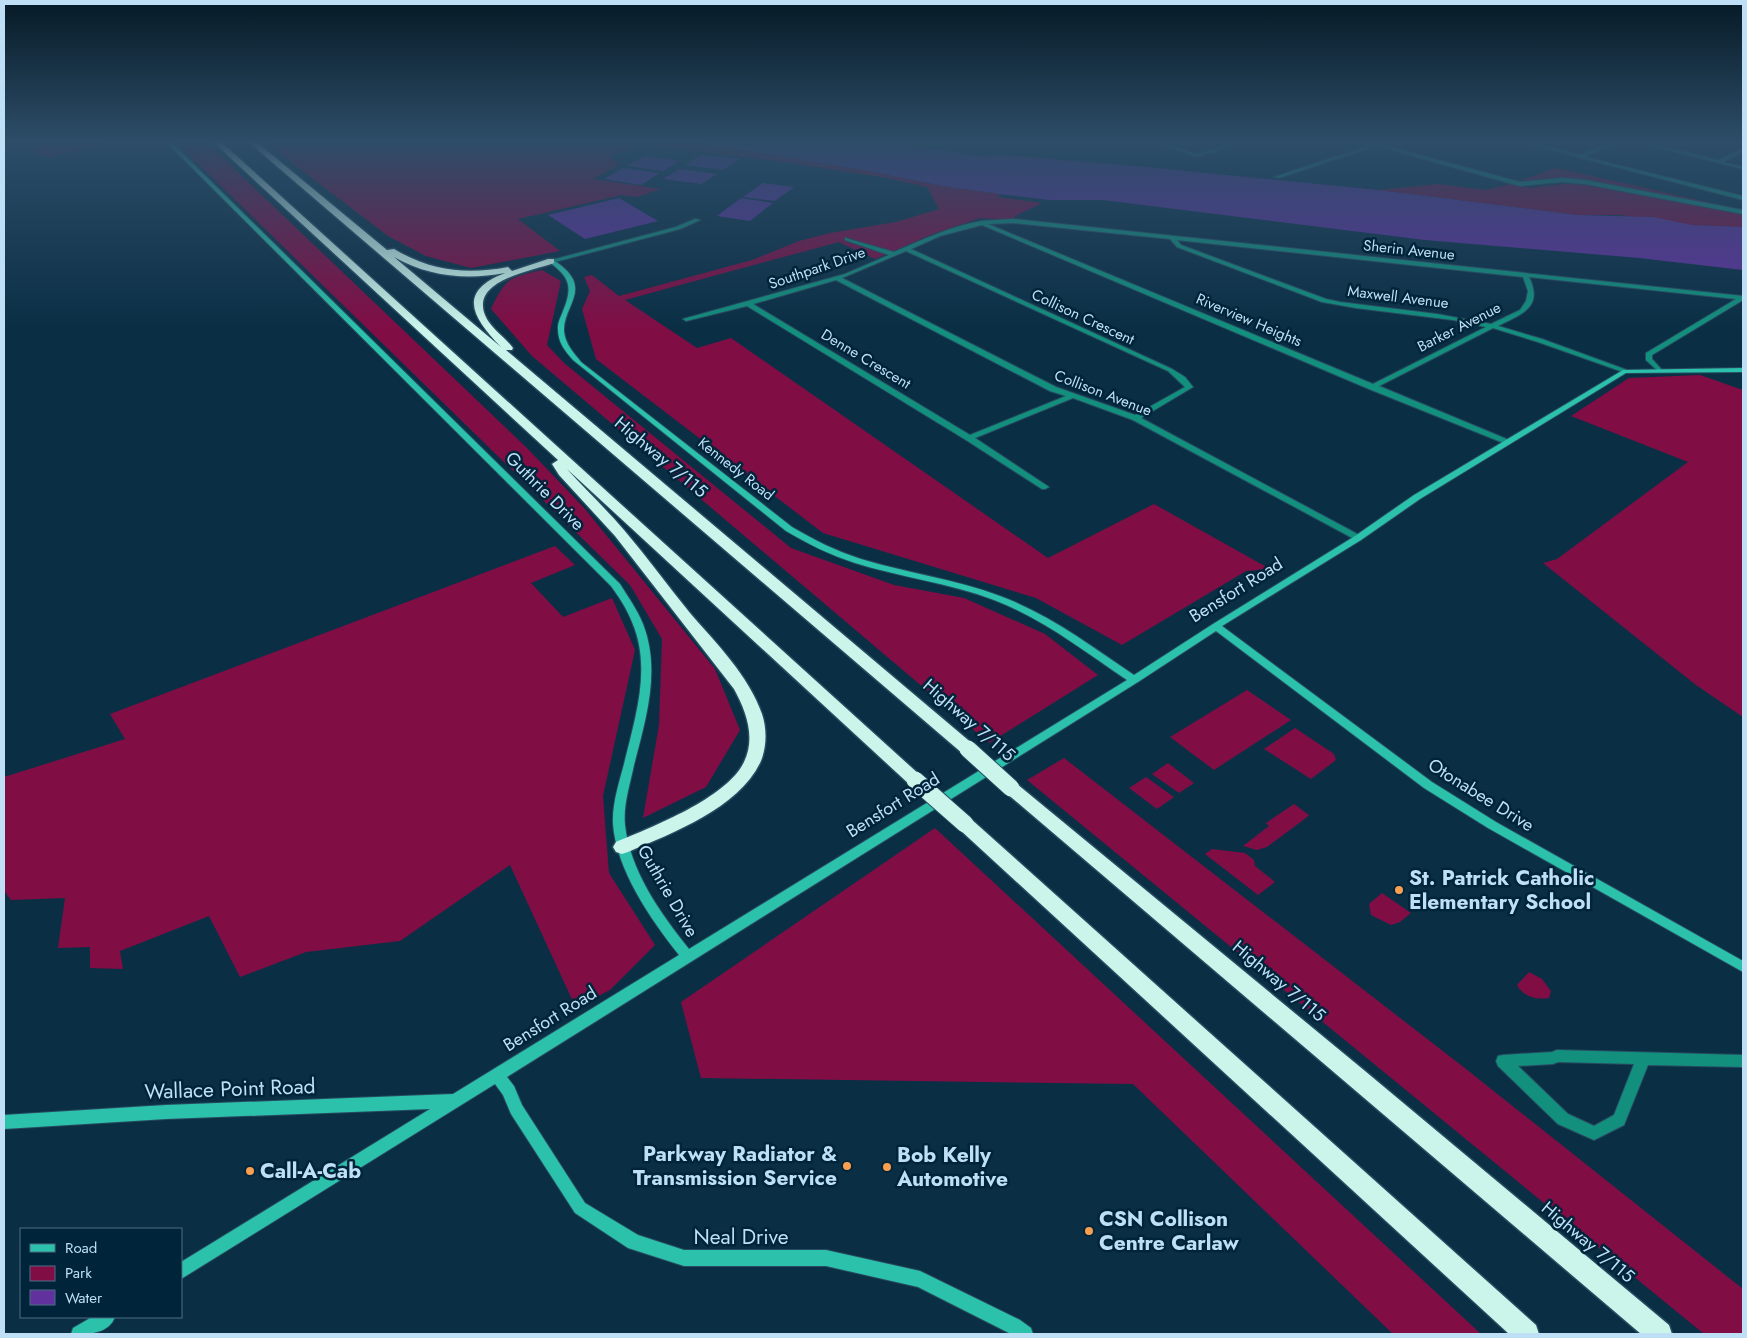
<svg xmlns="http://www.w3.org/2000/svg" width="1747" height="1338" viewBox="0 0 1747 1338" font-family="Jost,sans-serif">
	<rect width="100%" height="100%" fill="#0a2f45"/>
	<path fill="#810d45" d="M4,140H108L97,146L50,157L34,153L37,146L4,144Z
		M174,140H204L527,448L585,509L715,669L740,730L706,787L643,818L659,725L662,639L630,585Z
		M262,140H681L870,171L943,186L1000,194L997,197L1042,203L1015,216V220L980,218L933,234L875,259L839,242L625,300L697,348L731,338L1048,558L1154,504L1270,569L1246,571L1122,645L1036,598L823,533L596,359L582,309L590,291L584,277L592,275L619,296L752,260L799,241L830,233L896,222L939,209L927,187L887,178L791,163L640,144L611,156L619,165L593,179L661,189L637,197L622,195L518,219L560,251L471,268L426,256L388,236Z
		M1556,168L1743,210L1587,180L1552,178L1519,181Z
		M1438,184L1485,190L1511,184L1530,188L1563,184L1585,185L1743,214V227L1692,225L1620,215H1577L1378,190Z
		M542,270L561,281L547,345L564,363L791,548L894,585L964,598L1045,634L1098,675L989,743L532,356L491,309C506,277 509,278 542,270Z
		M1700,375L1743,390V717L1696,685L1543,563L1557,559L1688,462L1571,416L1629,378Z
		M555,546L575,565L531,583L563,617L612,598L635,650L603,796L609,873L655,945L610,990L576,1008L510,865L400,941L306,952L240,977L209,916L120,951L123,969L90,968V947L58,948L65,898L11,900L4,891V777L125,739L110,714Z
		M1247,690L1291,720L1214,770L1170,737Z
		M1295,728L1334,754L1336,760L1311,779L1264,749Z
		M1064,758L1466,1069L1743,1289V1334H1704L1027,780Z
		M1168,763L1194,783L1179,793L1152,774Z
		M1146,777L1174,797L1157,809L1129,788Z
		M1294,804L1309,815L1306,818L1267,847L1257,850L1243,846L1269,826L1266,823Z
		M935,828L1481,1334H1393L1133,1084L701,1078L681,1002Z
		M1212,849L1245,853L1254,860L1255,866L1275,882L1258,895L1205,854Z
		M1382,893L1411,913L1400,922L1391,925L1371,915L1369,904Z
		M1529,972L1542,979L1551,991L1549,998C1537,1000 1523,997 1517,985Z"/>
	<path fill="#61319e" d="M681,140H873L978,156L1004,155L1145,167L1378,190L1577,215L1653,217L1692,225L1743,227V270L1639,258L1425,240L1103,200H1049L1000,194L943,186L870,171Z
		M701,155H702L740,159L723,170L685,165Z
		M644,156L680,161L663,171L627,166Z
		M623,168L659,173L641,185L604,179Z
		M680,169L717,174L701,184L663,179Z
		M763,183L794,187L775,201L743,197Z
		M619,198L658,221L585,239L548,215Z
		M741,198L773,203L750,221L717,216Z"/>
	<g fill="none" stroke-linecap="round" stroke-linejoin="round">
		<defs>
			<path id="street" d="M1146,140H1154L1197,154L1242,140H1250L1197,157Z
				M1356,140H1365L1520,182L1562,178L1585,180L1743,210V214L1585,184L1562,182L1520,186L1376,146L1279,178L1274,177L1371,145Z
				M1522,140L1580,155L1617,140H1624L1585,157L1743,196V200L1512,140Z
				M1627,140H1637L1718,160L1743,149V152L1723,162L1743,167V169Z
				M695,219L700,220L680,229L551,263L548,261L676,227Z
				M1013,219L1743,296V300L1652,355V359L1662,370L1659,372L1646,360V353L1736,299L1529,277C1544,308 1521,314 1498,326L1542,339L1627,370V372H1623L1538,342L1493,328L1379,386L1509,440L1510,442L1506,444L1369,389L982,225L940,236L911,249L1172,369L1185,377L1193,387L1141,418L1361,536L1362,538L1361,540L1358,541L1133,420L1073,398L975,438L1049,487L1045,489H1042L966,440L747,306L686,321L683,319L845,274L889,255L845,240V238L894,252C922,240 951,226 982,221C992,220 1003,220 1013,219ZM1013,223L1170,239L1177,247L1322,302L1356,308L1453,320L1486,327L1373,384L988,224ZM1177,240L1523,277L1528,291L1526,301L1520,310L1491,324L1437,314L1340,302L1326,299L1181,245ZM906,251L1168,371L1185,387L1135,415L1056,387L842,278ZM836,280L1050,391L1066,396L970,435L753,304Z
				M1557,1050L1743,1055V1067L1648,1065L1624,1125L1594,1140L1558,1124L1498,1066L1496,1061L1498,1056L1503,1055L1552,1052ZM1558,1062L1634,1064L1614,1115L1594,1126L1568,1114L1518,1066L1553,1064Z"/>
			<path id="secondary" d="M164,140H169L620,584C628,597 637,609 643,624C661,670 646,719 634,765C630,785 623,805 625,825C630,871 661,914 689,949L1127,680C1084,651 1042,618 994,600C949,583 900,577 855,563C830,555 808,544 786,531L573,360C565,351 558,342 558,330C557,323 561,317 563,311C573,287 570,277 549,262V260C555,260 561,265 565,269C589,291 563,308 564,331C565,344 574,353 581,362L792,527C814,540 836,551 861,559C907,573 955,579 1000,596C1049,614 1091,646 1134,675L1213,624L1355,536L1414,495L1623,370L1743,368V372L1626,373L1420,499L1361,540L1222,626L1432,782L1496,822L1743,961V972L1488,828L1424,788L1216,631L1138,682L507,1077L514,1086L522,1105L585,1203L638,1235L684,1250H826L920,1271L1020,1320L1031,1328L1033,1334H1011L918,1287L826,1266H684L628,1248L575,1213L511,1114L503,1095L495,1084L181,1279V1262L430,1109L166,1119L4,1129V1115L166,1105L453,1094L679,955C651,920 616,869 613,824C612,804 619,783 624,764C635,718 652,668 632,622C627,609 619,597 611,586Z
				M920,140L939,143L969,140L939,145Z
				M92,1317H115C108,1335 87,1334 71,1334L73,1328Z"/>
			<path id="highway" d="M211,140H219L921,776L923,780L921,784L915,786L909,784L567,469C586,490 606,509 624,530C647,557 668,586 690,613C716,643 749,676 762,714C767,729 767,748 760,763C738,808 673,833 628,852L622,854L616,852L613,847L616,842C652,827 727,798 744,762C756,737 746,711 734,689L615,536L559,475L552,464L558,460Z
				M246,140H254L387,250L394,249C431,271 466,275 508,267L512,271L548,259H554V263C532,271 471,280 485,315C490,328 505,337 513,348L512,350H506L974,745L976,749L974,753L968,755L962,753ZM394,257C429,277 467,280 505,273C456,292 473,318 501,347Z
				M1011,782L1017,784L1365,1071L1669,1325L1672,1334H1641L1005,792L1003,788L1005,784Z
				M965,817L971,819L1536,1325L1539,1334H1509L959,829L956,824L959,819Z"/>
		</defs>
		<use href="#street" stroke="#274b61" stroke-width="2"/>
		<use href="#secondary" stroke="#274b61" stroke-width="2"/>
		<use href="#highway" stroke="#274b61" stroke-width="3"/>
		<use href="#street" fill="#128f7d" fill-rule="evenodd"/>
		<use href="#secondary" fill="#2cc1aa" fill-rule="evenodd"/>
		<use href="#highway" fill="#cbf5eb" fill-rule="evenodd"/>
		<defs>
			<path id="highway-bridge" d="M968,749L1011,788
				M915,780L965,824"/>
		</defs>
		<use href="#highway-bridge" stroke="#274b61" stroke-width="19" stroke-linecap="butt"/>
		<use href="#highway-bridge" stroke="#cbf5eb" stroke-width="17"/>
	</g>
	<linearGradient id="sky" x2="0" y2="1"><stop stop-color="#061a26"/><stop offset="0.43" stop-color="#2d4d68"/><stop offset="1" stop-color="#2d4d68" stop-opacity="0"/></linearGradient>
	<rect width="1747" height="328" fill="url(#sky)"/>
	<g fill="#fa9f4f" stroke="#00253a" stroke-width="2">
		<circle cx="1399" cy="890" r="5"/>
		<circle cx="847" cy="1166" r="5"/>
		<circle cx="887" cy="1167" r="5"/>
		<circle cx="250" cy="1171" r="5"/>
		<circle cx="1089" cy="1231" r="5"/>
	</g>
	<g text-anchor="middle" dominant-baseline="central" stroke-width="5" stroke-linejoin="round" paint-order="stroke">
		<g font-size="15" fill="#bfdff7" stroke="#00253a">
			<text transform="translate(1409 250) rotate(6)">Sherin Avenue</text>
			<text transform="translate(817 268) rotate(-19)">Southpark Drive</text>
			<text transform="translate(1398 297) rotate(7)">Maxwell Avenue</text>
			<text transform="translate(1083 317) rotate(25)">Collison Crescent</text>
			<text transform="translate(1249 320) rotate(23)">Riverview Heights</text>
			<text transform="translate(1459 327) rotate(-27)">Barker Avenue</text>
			<text transform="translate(866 359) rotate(31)">Denne Crescent</text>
			<text transform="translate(1103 393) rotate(21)">Collison Avenue</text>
			<text transform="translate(736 469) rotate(38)">Kennedy Road</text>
		</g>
		<g font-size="18" fill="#bfdff7" stroke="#00253a">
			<text transform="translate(661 457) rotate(40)">Highway 7/115</text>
			<text transform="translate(545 491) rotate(45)">Guthrie Drive</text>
			<text transform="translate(1236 590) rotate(-32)">Bensfort Road</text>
			<text transform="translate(969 720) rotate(41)">Highway 7/115</text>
			<text transform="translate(1481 795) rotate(32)">Otonabee Drive</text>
			<text transform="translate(893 805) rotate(-32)">Bensfort Road</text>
			<text transform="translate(668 891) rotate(60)">Guthrie Drive</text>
			<text transform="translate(1279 981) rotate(40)">Highway 7/115</text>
			<text transform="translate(550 1019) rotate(-32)">Bensfort Road</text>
			<text transform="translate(1588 1242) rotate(40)">Highway 7/115</text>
		</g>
		<g font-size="21" font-weight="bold" fill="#bfdff7" stroke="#00253a" text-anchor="start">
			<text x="1409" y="878">St. Patrick Catholic<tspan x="1409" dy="24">Elementary School</tspan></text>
			<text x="837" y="1154" text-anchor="end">Parkway Radiator &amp;<tspan x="837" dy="24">Transmission Service</tspan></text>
			<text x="897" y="1155">Bob Kelly<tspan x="897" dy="24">Automotive</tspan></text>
			<text x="260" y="1171">Call-A-Cab</text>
			<text x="1099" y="1219">CSN Collison<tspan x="1099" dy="24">Centre Carlaw</tspan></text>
		</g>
		<g font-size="21" fill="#bfdff7" stroke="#00253a">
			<text transform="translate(230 1089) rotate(-2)">Wallace Point Road</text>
			<text x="741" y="1237">Neal Drive</text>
		</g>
	</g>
	<rect width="1747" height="1338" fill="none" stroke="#bfdff7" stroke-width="10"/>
	<rect x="20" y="1228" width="162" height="90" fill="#00253a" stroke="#4c6f86"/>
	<rect x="30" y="1244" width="25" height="8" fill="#2cc1aa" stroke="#4c6f86"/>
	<text x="65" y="1253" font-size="15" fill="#bfdff7">Road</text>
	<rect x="30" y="1266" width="25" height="15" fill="#810d45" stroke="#4c6f86"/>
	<text x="65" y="1278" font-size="15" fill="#bfdff7">Park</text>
	<rect x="30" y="1290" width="25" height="15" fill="#61319e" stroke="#4c6f86"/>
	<text x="65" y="1303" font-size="15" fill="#bfdff7">Water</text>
</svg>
